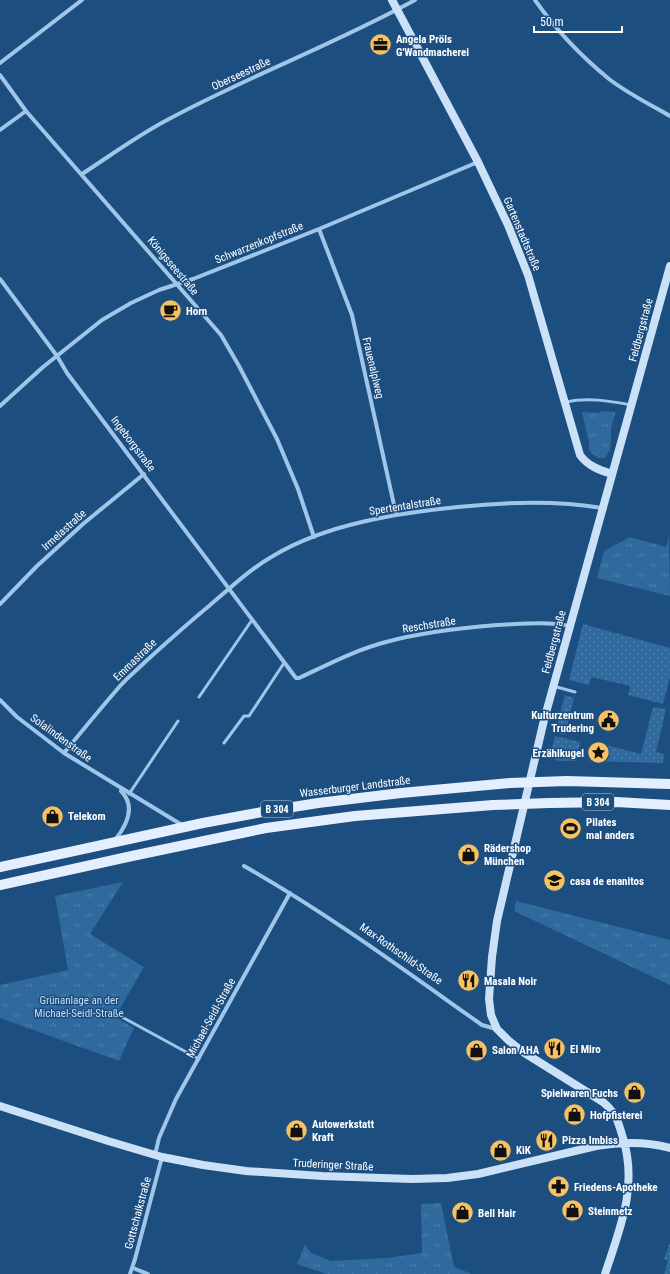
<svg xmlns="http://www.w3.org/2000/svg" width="670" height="1274" viewBox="0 0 670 1274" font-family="'Roboto Condensed',sans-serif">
	<defs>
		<pattern id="grass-dots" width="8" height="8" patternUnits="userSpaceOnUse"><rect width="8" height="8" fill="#2f699e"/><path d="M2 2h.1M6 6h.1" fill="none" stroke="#4e80ad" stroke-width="1.8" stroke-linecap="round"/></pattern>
		<pattern id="park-tufts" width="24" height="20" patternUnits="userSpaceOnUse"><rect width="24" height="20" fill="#2f699e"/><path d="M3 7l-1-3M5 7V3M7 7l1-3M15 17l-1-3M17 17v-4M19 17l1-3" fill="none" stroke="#4e80ad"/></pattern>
	</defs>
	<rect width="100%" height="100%" fill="#1c4e80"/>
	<path fill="url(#grass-dots)" d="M583,624L670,648V677L663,704L628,695L630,686L591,677L589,685L569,680Z
		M565,695L574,698L565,735L555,732Z
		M653,707L666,709L656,752L664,754L663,763L589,761L594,742L641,754Z
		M555,736L580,742L576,761H558L554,759L551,752Z
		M670,1242V1274H664L668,1261L664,1259Z"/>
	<path fill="url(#park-tufts)" d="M601,411L616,412C614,418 611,426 611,432C611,443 612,448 605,458H598L589,451V443L582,412L600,413Z
		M669,536L670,596L597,578L604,551L630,537L666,547Z
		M123,882L90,934L144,967L115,1017L134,1028L119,1061L0,1018V985L68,970L55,896Z
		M516,901L670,940V985L514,911Z
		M441,1203L454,1267L472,1274H327L297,1264L305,1245L311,1253L331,1261L387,1258L422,1253L421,1204Z"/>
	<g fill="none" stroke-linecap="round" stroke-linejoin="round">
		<path stroke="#9fc6e9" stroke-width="3" d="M566,402C587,397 610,401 631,405
			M553,686L575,692
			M199,697L252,620
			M224,743L244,716H249L284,663
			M129,794L178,721
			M120,1016L199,1059"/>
		<path stroke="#9fc6e9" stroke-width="4" d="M535,0C556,30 581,56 609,79C627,93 651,105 670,116
			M0,63L82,0
			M0,75L26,111L221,335L239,366L277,439L298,489L314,537
			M0,130L26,111
			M82,174C110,156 138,135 169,119C249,76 335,44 415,0
			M319,229L352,315L396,514
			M0,279L57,356L67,373L296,678H299C327,665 355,650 386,642C422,632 460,628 497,625C521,624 546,621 570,626
			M0,406L43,367L102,320L131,303L159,290L193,279L319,229L478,162
			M0,604L37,566L83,524L144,474
			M0,700L17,717L64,753L182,825
			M64,753C82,731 101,708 120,686C128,677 137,670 145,662C166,643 187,624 209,606C230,588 250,569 273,556C326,524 398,513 458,507C505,502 555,500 602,508
			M115,840C127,825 136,806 121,791
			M244,866C327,913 404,970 482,1025L496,1029
			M155,1155L159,1138L176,1099L290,893
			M133,1268L148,1274
			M130,1274L135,1259L162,1157"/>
		<path stroke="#cbe1f7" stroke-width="8" d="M392,0L478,162L508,225L528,275L580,455C588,466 599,470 612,474
			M0,1106L108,1141L162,1157L203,1165L246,1171L322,1176L412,1179L447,1178L478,1174L596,1146C620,1142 646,1141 670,1148
			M605,1274C620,1228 638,1187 623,1138C618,1121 616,1113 603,1102L523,1052L508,1040L497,1029L491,1015L489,999L492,957L497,921L544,720L670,266"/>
		<path stroke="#e3effe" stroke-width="10" d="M0,867L203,823L262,812L318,803L401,793L510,783L567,781L670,784
			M0,885L132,856L266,828L355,816L493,805L549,803L616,802L670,805"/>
	</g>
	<defs>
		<symbol id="office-disc" viewBox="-11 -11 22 22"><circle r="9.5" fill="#fac25d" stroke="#1c4e80"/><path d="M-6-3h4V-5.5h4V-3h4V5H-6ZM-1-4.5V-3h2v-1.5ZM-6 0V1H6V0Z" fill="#111"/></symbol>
		<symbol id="cafe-disc" viewBox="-11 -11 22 22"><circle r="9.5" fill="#fac25d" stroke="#1c4e80"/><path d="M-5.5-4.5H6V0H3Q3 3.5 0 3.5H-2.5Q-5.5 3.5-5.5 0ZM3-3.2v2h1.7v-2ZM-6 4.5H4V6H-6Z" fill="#111"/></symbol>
		<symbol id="civic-disc" viewBox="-11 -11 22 22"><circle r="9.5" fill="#fac25d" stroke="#1c4e80"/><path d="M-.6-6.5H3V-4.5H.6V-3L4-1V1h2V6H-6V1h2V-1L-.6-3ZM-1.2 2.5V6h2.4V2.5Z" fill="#111"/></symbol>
		<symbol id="sight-disc" viewBox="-11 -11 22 22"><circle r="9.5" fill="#fac25d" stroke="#1c4e80"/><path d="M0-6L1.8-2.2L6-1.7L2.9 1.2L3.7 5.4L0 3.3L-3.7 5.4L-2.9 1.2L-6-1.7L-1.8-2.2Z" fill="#111"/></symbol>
		<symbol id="shop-disc" viewBox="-11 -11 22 22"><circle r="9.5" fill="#fac25d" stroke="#1c4e80"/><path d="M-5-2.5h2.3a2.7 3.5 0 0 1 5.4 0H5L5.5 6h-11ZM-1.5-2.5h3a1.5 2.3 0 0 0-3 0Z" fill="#111"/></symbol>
		<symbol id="stadium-disc" viewBox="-11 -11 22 22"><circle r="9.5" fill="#fac25d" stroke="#1c4e80"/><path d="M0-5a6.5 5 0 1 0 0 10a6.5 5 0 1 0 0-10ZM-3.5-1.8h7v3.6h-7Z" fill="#111"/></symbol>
		<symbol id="school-disc" viewBox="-11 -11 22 22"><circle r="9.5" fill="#fac25d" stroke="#1c4e80"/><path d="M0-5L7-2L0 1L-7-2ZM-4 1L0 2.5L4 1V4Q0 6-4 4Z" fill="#111"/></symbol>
		<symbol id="restaurant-disc" viewBox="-11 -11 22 22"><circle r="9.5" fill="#fac25d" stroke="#1c4e80"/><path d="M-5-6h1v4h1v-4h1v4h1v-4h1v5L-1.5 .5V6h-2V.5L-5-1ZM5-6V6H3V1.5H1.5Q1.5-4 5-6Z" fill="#111"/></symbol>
		<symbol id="pharmacy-disc" viewBox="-11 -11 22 22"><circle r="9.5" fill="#fac25d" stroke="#1c4e80"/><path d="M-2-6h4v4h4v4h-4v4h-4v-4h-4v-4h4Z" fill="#111"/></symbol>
	</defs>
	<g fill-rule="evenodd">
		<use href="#office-disc" x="368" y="32" width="25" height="25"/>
		<use href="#cafe-disc" x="158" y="298" width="25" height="25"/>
		<use href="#civic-disc" x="596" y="708" width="25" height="25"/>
		<use href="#sight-disc" x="586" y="740" width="25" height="25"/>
		<use href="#shop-disc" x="40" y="804" width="25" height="25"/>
		<use href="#stadium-disc" x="558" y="816" width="25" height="25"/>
		<use href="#shop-disc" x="456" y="842" width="25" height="25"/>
		<use href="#school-disc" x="542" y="868" width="25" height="25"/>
		<use href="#restaurant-disc" x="456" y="968" width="25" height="25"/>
		<use href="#restaurant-disc" x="542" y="1036" width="25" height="25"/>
		<use href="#shop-disc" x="464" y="1038" width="25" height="25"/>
		<use href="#shop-disc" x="622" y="1080" width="25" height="25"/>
		<use href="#shop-disc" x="562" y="1102" width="25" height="25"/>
		<use href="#shop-disc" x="284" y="1118" width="25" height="25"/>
		<use href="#restaurant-disc" x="534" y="1128" width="25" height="25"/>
		<use href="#shop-disc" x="488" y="1138" width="25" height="25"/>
		<use href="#pharmacy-disc" x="546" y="1174" width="25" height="25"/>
		<use href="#shop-disc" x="560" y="1198" width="25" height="25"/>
		<use href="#shop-disc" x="450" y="1200" width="25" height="25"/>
	</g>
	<g text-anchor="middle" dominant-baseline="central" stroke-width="3" stroke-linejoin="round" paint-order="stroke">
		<g fill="#1c4e80" stroke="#bbcad9" stroke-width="1">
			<rect x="582" y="794" width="32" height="16" rx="3"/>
			<rect x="261" y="801" width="32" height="16" rx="3"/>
		</g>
		<g font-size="10" font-weight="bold" fill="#fff">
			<text x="598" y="802">B 304</text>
			<text x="277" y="809">B 304</text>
		</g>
		<g font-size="11" font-weight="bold" fill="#fff" stroke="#1c4e80" text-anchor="start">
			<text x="396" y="39">Angela Pröls<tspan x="396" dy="13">G'Wandmacherei</tspan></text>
			<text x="186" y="311">Horn</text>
			<text x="594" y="715" text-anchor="end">Kulturzentrum<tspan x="594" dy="13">Trudering</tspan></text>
			<text x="584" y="753" text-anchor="end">Erzählkugel</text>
			<text x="68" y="816">Telekom</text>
			<text x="586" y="822">Pilates<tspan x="586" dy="13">mal anders</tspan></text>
			<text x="484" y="848">Rädershop<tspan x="484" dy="13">München</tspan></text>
			<text x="570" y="881">casa de enanitos</text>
			<text x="484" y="981">Masala Noir</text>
			<text x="570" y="1049">El Miro</text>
			<text x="492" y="1050">Salon AHA</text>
			<text x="618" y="1093" text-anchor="end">Spielwaren Fuchs</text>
			<text x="590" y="1115">Hofpfisterei</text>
			<text x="312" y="1124">Autowerkstatt<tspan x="312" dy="13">Kraft</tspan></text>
			<text x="562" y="1140">Pizza Imbiss</text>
			<text x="516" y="1150">KiK</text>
			<text x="574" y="1187">Friedens-Apotheke</text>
			<text x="588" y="1211">Steinmetz</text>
			<text x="478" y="1213">Bell Hair</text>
		</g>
		<g font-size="11" fill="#fff" stroke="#1c4e80">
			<text transform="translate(241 74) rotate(-25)">Oberseestraße</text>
			<text transform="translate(522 234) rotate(67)">Gartenstadtstraße</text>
			<text transform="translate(259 243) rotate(-22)">Schwarzenkopfstraße</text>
			<text transform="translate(173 266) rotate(50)">Königsseestraße</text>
			<text transform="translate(641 330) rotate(-75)">Feldbergstraße</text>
			<text transform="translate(373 368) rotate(77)">Frauenalplweg</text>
			<text transform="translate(133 444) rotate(53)">Ingeborgstraße</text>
			<text transform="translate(405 506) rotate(-9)">Spertentalstraße</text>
			<text transform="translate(64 530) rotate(-42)">Irmelastraße</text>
			<text transform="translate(429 625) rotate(-9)">Reschstraße</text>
			<text transform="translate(554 642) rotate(-75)">Feldbergstraße</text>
			<text transform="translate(135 660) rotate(-44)">Emmastraße</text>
			<text transform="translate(61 738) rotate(36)">Solalindenstraße</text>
			<text transform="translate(355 787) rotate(-7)">Wasserburger Landstraße</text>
			<text transform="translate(401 954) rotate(35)">Max-Rothschild-Straße</text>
			<text transform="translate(211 1018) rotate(-61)">Michael-Seidl-Straße</text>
			<text transform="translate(333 1165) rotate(3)">Truderinger Straße</text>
			<text transform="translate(138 1213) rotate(-75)">Gottschalkstraße</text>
		</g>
		<g font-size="11" fill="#c4dff7" stroke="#1c4e80">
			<text x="79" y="1000">Grünanlage an der<tspan x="79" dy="13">Michael-Seidl-Straße</tspan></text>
		</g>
	</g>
	<path d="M534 26v6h88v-6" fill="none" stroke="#ffffff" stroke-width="2"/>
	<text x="540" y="26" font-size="12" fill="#ffffff" stroke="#1c4e80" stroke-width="3" paint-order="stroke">50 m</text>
</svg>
